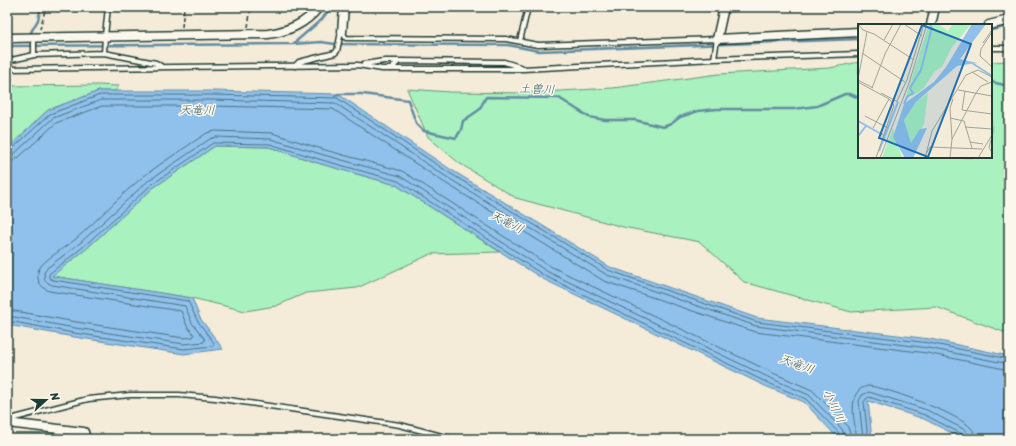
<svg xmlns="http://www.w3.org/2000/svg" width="1016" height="446" viewBox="0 0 1016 446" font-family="Sriracha,'Klee One',sans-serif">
	<rect width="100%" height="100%" fill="#f4ebd9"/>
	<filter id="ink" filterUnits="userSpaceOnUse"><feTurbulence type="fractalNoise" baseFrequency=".025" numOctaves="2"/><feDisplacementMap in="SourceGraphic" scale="8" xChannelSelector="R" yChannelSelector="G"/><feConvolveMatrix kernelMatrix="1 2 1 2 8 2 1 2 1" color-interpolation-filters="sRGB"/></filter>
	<g filter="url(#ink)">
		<path fill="#a9f1be" stroke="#649779" d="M1009,61V334L936,307L851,312L744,282L700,242L623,227L516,198L459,163L428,137L407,89L450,92L526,93L613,88L719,74L830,68L859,62V157H991V62Z
			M98,85L119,86L115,91H99L48,110L7,149V86Z
			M215,146L269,147L321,164L396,185L500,252L431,254L357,288L306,293L276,306L245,311L192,298L51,276L85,250L153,188Z"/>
		<path fill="#90c1ec" stroke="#638ca2" d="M99,91H211L338,94L450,169L610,267L757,318L930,339L1009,356V439H963L924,419L868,401L872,439H837L835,435L804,402L765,386L543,279L396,185L321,164L269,147L215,146L153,188L85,250L52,276L192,298L200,318L223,349L184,354L74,337L13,326H7V149L48,110Z"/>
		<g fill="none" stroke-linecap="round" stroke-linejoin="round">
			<path stroke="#4c727e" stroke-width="1" d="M7,151L11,150L50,114L100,95H211L337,98L448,172L608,270L757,322L929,343L1009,359
				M7,156L14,154L53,118L101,100H211L335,103L445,176L607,275L756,326L928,348L1009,364
				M7,162L13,161L18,158L56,123L102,106H211L333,109L442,181L604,281L755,332L927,353L1009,370
				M7,311H15L76,322L184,338L193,337L194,335L187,326L181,311L49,291C40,287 35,278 39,269C44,259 68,246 77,238C100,218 120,195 144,176C164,161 186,147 207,133L215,131L272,133L325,150L402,171L550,266L771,372L812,390L847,425L850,433L851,439
				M7,317H14L75,328L184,344L204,342L205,339L192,323L185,306L52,285L45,281L44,273L47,268L80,243L148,181L210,139L216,137L271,139L324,155L400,176L548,272L768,377L809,395L842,429L845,439
				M7,322H14L74,333L184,349L213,346L214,343L197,320L188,301L53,280L49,278V274L83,247L151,185L213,143L270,144L322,160L398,181L545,276L766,382L806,399L838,432L840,439
				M857,439C855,423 845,390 868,386C886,387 961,415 971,428C974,431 975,435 975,439
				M863,439L859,401L862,395L869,392L927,410L965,430L968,434L969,439
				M868,439L864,402L866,399L869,397L925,415L962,434L964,439"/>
			<path stroke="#638ca2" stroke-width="2.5" d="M991,30L1009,26
				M31,32L38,20L41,7
				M293,44L322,19L331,7
				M7,46L293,44L321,42L335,44L508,45L539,51L859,39
				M991,82L1009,86
				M335,96L338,94H363L408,100L416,123L424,131L456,138L461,130L463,121L479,110L486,97L559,98L589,117L605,120H635L663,127L671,124L680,117L698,111L717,109H794L817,106L845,94H850L859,98"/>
			<defs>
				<path id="lane" d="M108,7L105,36L104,53L156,63L162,67
					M342,32L346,38L506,39L538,45L717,39L714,59
					M34,38V55
					M520,41L528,7
					M991,48H1009
					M7,61L34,55L104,53
					M364,64L384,61H398
					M295,66L299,62L335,53L337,51L341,32
					M7,69L358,65L382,69H523L714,59L859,54
					M391,69L399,61L504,62L523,68
					M7,420L88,399L130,395H179L215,398L366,420L400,425L453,439"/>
				<path id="street" d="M724,7L717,39L859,32
					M931,25L935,7
					M989,25L1009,20
					M342,32L344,7
					M7,38L268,34C289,31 305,24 319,7
					M7,423L84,432L86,439"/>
			</defs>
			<use href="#lane" stroke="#1f3d34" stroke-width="7"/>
			<use href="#street" stroke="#1f3d34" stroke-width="11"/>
			<path stroke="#1f3d34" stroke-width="1.5" stroke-dasharray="4 3" stroke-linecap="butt" d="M998,7L1007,13
				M182,27L184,7
				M248,27L251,7
				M40,29L46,7"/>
			<use href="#lane" stroke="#fbf7ec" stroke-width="4"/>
			<use href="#street" stroke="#fbf7ec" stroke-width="8"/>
		</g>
	</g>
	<g text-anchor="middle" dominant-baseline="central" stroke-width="3" stroke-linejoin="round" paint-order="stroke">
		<g font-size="12" font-style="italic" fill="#3b5e62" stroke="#fbf7ec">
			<text transform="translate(537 89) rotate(2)">土曽川</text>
			<text transform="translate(197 110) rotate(1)">天竜川</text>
			<text transform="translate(507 222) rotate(27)">天竜川</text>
			<text transform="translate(797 364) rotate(20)">天竜川</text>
			<text transform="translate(834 406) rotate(65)">小川川</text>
		</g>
	</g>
	<g transform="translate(858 24)">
		<rect width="134" height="134" fill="#f4ebd9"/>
		<path d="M71,0H80L90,7L95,0H113L94,23L84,43L77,47L65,65L54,72H48ZM70,69L66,100L53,120L46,96L58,78ZM35,104L44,134H24Z" fill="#a9f1be"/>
		<path d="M114,0H128L102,35L119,39L99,42L58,78L46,96L53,119L62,105L69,104L55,134H47L35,113L46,80L76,58L88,43Z" fill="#90c1ec"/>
		<path fill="none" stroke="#90c1ec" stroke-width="2" d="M114,39L134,52M46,80L49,73L55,69L52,64L63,46L74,3L71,0M0,97L25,111M0,112L8,102M21,127L40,78"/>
		<path fill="none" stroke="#9fa597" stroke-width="1" d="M0,0L5,6L16,10L56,36M46,0L64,12M134,8L123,25L122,32L134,43M26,16L35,0M125,19L134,6M4,29L47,58M114,48L130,58M0,55L9,8M0,56L15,64M0,58L31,75L36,81L18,134M14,64L27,30L43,0M100,66L134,72M107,67L104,86L134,90M23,69L40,78M39,77L49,56L66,0M7,92L30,104M92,94L106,97L114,124M107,103L134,105M15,104L31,75M94,115L92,84L95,75M133,116L131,123L134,129M112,118L125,120M68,130L72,123L124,125M22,134L51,59L69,0M67,134L74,107L108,51L120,46L134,53M92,134L94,115L118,69L123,62L134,58M120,134L134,111"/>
		<path fill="#1f6fb2" fill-opacity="0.15" stroke="#1f6fb2" stroke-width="2" d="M64,1L113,20L70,133L21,114Z"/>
		<rect width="134" height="134" fill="none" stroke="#1f3d34" stroke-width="2"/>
	</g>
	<rect width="1016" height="446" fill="none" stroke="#fbf7ec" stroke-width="24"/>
	<rect x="12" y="12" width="992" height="422" fill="none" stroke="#1f3d34" stroke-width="1.5" filter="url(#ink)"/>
	<g transform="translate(46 400) rotate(69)" stroke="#fbf7ec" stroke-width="3" paint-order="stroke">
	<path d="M0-3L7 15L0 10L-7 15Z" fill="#1f3d34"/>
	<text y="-6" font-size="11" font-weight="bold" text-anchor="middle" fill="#1f3d34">N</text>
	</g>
</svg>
